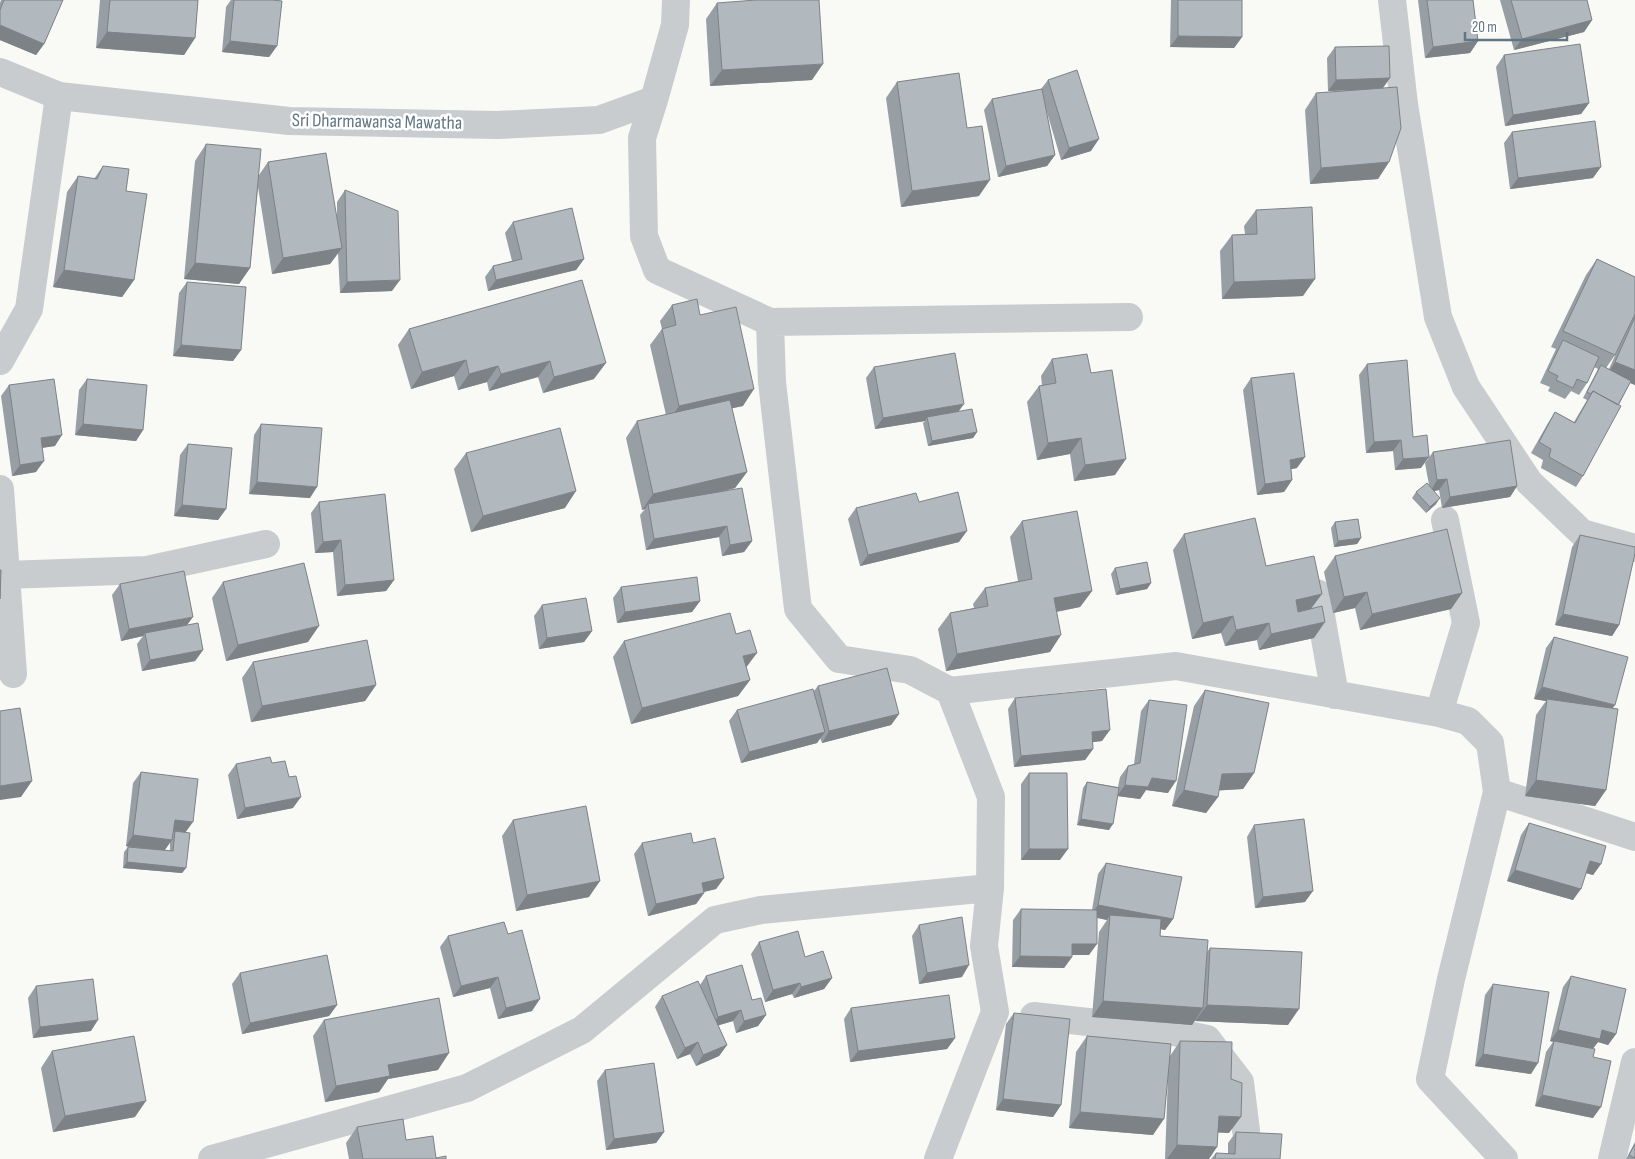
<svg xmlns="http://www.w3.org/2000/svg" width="1635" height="1159" viewBox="0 0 1635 1159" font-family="'Sofia Sans Condensed',sans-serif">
	<rect width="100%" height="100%" fill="#f9f9f6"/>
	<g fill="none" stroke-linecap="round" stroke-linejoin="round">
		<path stroke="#c8cccf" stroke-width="28" d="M1392,0L1404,104L1438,317L1466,387L1529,482L1582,533L1635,548
			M0,72L59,96L289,121L497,125L599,120L654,100L675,25L676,0
			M654,100L642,138L644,236L657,270L770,322L1129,317
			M770,322L772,382L798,609L839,659L910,670L950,691L991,797L990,888L984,946L995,1012L938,1159
			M0,361L29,309L59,96
			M0,489L13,674
			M6,575L147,570L266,544
			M1317,593L1335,695
			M950,691L1176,666L1439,713L1468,721L1490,743L1497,792L1451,979L1430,1079L1504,1159
			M1439,713L1466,623L1445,520
			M1497,792L1635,837
			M1034,1016L1169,1031L1207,1039L1240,1082L1246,1131
			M212,1159L467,1088L582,1030L715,920L761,910L990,888
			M1612,1159L1635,1062"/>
	</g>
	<path fill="#989fa4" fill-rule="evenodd" d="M1,0H63L44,44L36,55L0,40V3Z
		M100,0H198L195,38L184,55L96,48Z
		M231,0H272L277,46L269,57L222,52L226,7Z
		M1171,0H1242V37L1234,48L1170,47Z
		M1418,0H1473L1478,41L1470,53L1425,58Z
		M1500,0H1587L1592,20L1584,32L1514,50Z
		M717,3L812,80L710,86L706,19Z
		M1335,47L1390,78L1383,88L1389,162L1378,179L1310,184L1305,110L1316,93L1352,90L1328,91L1327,58Z
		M1504,55L1589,103L1581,114L1505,126L1496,67Z
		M1048,80L1091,151L1061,160L1046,109L1055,155L1047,166L998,177L984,110L992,99L1041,89Z
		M897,82L967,128L979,196L901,207L886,98Z
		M1512,132L1593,178L1510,189L1504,143Z
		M206,144L259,175L268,162L337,221V202L345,190L392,291L340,293L338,253L330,264L272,274L258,187L250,268L239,284L184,279L195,161Z
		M103,166L126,191L134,280L122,297L53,287L67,192L78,176L94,179Z
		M1256,210L1303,296L1222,299L1220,251L1232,235L1245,234L1244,226Z
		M513,222L584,259L576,270L488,291L485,277L493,266L512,261L505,233Z
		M1597,259L1635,277V385L1630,383L1583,476L1576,487L1541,468L1543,460L1531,453L1548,423L1555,412L1574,422L1587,400L1583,398L1598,369L1594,367L1587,383L1579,395L1571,391L1565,399L1548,391L1550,387L1540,383L1556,349L1551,347L1586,275ZM1622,340L1609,369L1606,368L1615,355Z
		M582,280L594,379L543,393L538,377L489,391L487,382L458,390L454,376L411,389L398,345L409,329Z
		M187,282L241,350L233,361L173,356L179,293Z
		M672,305L700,315L743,406L732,408L747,472L735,488L725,491L752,541L744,552L722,556L719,537L646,550L640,515L645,509L642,510L626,438L637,421L666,415L650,345L662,329L660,321Z
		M1052,359L1091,373L1115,475L1074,481L1070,454L1037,460L1027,402L1039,386L1042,385L1041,376Z
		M1367,364L1413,437L1421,468L1395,470L1393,451L1366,453L1359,375Z
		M874,367L959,411L977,432L973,438L928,446L923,423L925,421L875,429L866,378Z
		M1251,378L1297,468L1291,469L1292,480L1284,492L1257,495L1243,390Z
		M87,379L143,430L136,441L75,435L79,390Z
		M9,385L55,446L42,448L36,472L12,476L1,396Z
		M261,424L310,498L249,494L254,435Z
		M188,444L226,509L218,520L174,516L180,455Z
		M1433,452L1517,486L1510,497L1442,508L1439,490L1434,491L1436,504L1426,513L1412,498L1416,492L1429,485L1425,463Z
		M466,453L565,508L471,532L454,469Z
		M319,502L394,580L386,591L337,596L333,552L315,553L311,513Z
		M919,502L959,542L860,566L848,519L856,508Z
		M1022,521L1092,591L1080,607L1057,612L1050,652L946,671L938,629L950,613L974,608L973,604L985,588L1018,581L1010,537Z
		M1335,522L1361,538L1357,544L1334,547L1331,528Z
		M1184,534L1266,566L1311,609L1314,638L1259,650L1257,640L1225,646L1221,633L1192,639L1173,550Z
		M1580,535L1619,625L1612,636L1555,625L1572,547Z
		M1335,556L1462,593L1451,609L1360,630L1355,608L1333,613L1324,572Z
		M1115,568L1151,583L1147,589L1116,595L1111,574Z
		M223,582L308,642L226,661L212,598Z
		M120,584L187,625L203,650L195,661L142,671L137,644L143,636L121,641L112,595Z
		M621,587L700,601L692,612L617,623L613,598Z
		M542,605L592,631L584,642L539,649L534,616Z
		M1554,637L1612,708L1606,790L1595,806L1525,796L1536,715L1546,701L1534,699L1546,648Z
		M624,641L746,668L750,680L738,696L631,724L613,657Z
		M253,662L376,685L365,701L251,722L242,678Z
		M818,686L899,714L891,725L822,743L820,738L817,743L741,763L729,721L737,710L814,691Z
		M1205,690L1254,773L1243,789L1219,790L1218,797L1206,813L1172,806L1194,706Z
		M1015,698L1102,741L1093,742V749L1085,760L1014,767L1008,709Z
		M1149,700L1168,793L1146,790L1140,799L1118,796L1109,830L1077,825L1083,788L1087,782L1118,787L1120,777L1128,766L1134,764L1141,711Z
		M272,763L293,808L237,819L228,775L236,764Z
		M141,772L186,832V868L182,873L123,868L124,852L128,847L126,846L133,783ZM170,842V851L165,850Z
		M1029,773L1060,860H1021V784Z
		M513,820L589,897L516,911L502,836Z
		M1529,823L1601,864L1593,875L1586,873L1573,900L1507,881L1521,835Z
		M1254,825L1305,902L1255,908L1247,837Z
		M642,843H693L724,878L716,889L704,892V893L696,904L648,916L634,854Z
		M1106,863L1173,919L1165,930L1161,929L1160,936L1207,952L1210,948L1288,1025L1195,1021L1196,1019L1192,1025L1092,1017L1099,932L1107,920L1097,918L1089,955H1072V957L1064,968L1012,967L1013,920L1021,909L1092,910L1098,874Z
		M504,922L532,1011L498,1019L490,988L453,997L440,947L448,936Z
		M919,925L962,977L919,984L912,936Z
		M759,942L805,957L832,978L824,989L794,998L792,994L765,1002L751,954Z
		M240,973L337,1005L329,1016L242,1034L232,984Z
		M706,976L752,1000L766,1015L758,1026L736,1033L733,1021L718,1025L727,1045L719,1056L696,1066L690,1054L677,1059L655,1007L662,996L700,985Z
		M1571,976L1616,1034L1608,1045L1598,1042L1593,1048V1118L1535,1106L1546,1052L1553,1042L1550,1041L1563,987Z
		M1493,984L1531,1074L1475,1066L1485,995Z
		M36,986L91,1031L33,1038L28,998Z
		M851,1008L955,1038L947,1049L850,1062L844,1019Z
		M1014,1013L1061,1105L1053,1117L996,1110L1006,1024Z
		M324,1020L438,1070L388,1079L379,1092L325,1102L313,1036Z
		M1087,1036L1170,1056L1180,1041L1229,1133L1218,1132L1209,1159H1165L1168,1076L1153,1135L1069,1128L1076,1052Z
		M52,1051L135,1117L53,1132L41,1068Z
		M605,1070L664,1132L656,1143L606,1150L597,1081Z
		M357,1127L406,1140L436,1158L446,1159H349L346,1143Z
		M1236,1132L1280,1159L1228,1154V1143Z
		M1635,1142V1159H1626Z
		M1216,1153L1215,1159H1211Z"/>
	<path fill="#7c8286" d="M1592,20L1584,32L1514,50L1522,39Z
		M0,25L44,44L36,55L0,40Z
		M107,32L195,38L184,55L96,48Z
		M1178,36L1242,37L1234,48L1170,47Z
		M230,41L277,46L269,57L222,52Z
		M1478,41L1470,53L1425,58L1433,47Z
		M823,64L812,80L710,86L722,70Z
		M1390,78L1382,89L1328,91L1336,80Z
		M1589,103L1581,114L1505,126L1513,115Z
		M1099,139L1091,151L1061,160L1069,148Z
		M1055,155L1047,166L998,177L1006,166Z
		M1389,162L1378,179L1310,184L1321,168Z
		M1601,167L1593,178L1510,189L1518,178Z
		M990,180L979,196L901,207L912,191Z
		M342,248L330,264L272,274L283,258Z
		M584,259L576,270L488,291L496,280Z
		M195,263L250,268L239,284L184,279Z
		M64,270L134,280L122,297L53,287Z
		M1315,279L1303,296L1222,299L1234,282Z
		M400,280L392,291L340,293L347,282Z
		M181,345L241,350L233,361L173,356Z
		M466,360L454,376L411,389L422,372Z
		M550,361L538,377L489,391L501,374Z
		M1615,362L1635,370V385L1608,373Z
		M606,363L594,379L543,393L554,377Z
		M498,366L487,382L458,390L469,374Z
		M754,389L743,406L668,422L679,406Z
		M964,404L956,415L927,417L925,421L875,429L883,418Z
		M83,424L143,430L136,441L75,435Z
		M977,432L973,438L928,446L932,441Z
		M62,435L55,446L33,449L41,438Z
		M1081,438L1070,454L1037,460L1048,443Z
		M1401,440L1393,451L1366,453L1374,442Z
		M1305,457L1297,468L1282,471L1290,460Z
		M1429,457L1421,468L1395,470L1403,459Z
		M1126,459L1115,475L1074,481L1085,465Z
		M44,461L36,472L12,476L20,465Z
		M747,472L735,488L649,508L648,504L645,509L642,510L653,494Z
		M1447,479L1439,490L1430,492L1437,480Z
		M1292,480L1284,492L1257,495L1265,484Z
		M257,482L317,487L310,498L249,494Z
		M1517,486L1510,497L1442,508L1450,497Z
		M576,491L565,508L471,532L483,516Z
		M1440,498L1436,504L1426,513L1430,507Z
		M182,505L226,509L218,520L174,516Z
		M727,526L719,537L646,550L654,539Z
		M967,531L959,542L860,566L868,555Z
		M1361,538L1357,544L1334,547L1338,541Z
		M341,540L333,552L315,553L323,542Z
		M752,541L744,552L722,556L730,545Z
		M394,580L386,591L337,596L345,585Z
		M1151,583L1147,589L1116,595L1120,589Z
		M1092,591L1080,607L1043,614L1054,598Z
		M1367,592L1355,608L1333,613L1344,597Z
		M1462,593L1451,609L1360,630L1372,614Z
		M1322,594L1310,610L1284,616L1296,600Z
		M700,601L692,612L617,623L625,612Z
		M1563,614L1619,625L1612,636L1555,625Z
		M1233,616L1221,633L1192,639L1203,623Z
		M193,617L185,628L145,633L143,636L121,641L129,629Z
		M1325,622L1314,638L1259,650L1271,634Z
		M1269,623L1257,640L1225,646L1236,630Z
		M319,626L308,642L226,661L238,645Z
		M592,631L584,642L539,649L547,638Z
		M1061,635L1050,652L946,671L957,654Z
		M203,650L195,661L142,671L150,660Z
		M757,653L745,669L743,656Z
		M750,680L738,696L631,724L642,708Z
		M376,685L365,701L251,722L262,706Z
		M1542,687L1615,705L1607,716L1547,699L1546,701L1534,699Z
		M899,714L891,725L822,743L829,731Z
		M1110,730L1102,741L1084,743L1092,732Z
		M825,732L817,743L741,763L749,752Z
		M1093,749L1085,760L1014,767L1021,756Z
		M1254,773L1243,789L1211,791L1222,774Z
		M1152,778L1176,781L1168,793L1146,790L1140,799L1117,796L1125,785Z
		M1536,780L1606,790L1595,806L1525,796Z
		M32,781L21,797L0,800V786Z
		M1184,790L1218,797L1206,813L1172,806Z
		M301,797L293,808L237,819L245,808Z
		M1081,819L1113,824L1109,830L1077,825Z
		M175,820L193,822L185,833L167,831Z
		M133,835L172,840L164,851L126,846Z
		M1029,849H1068L1060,860H1021Z
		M1590,861L1601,864L1593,875L1582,872Z
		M127,862L186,868L182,873L123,868Z
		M1515,870L1581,889L1573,900L1507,881Z
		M724,878L716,889L694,894L702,883Z
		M600,881L589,897L516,911L527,895Z
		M1313,891L1305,902L1255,908L1263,897Z
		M704,893L696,904L648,916L656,904Z
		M1098,905L1173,919L1165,930L1110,920V915L1107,920L1090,916Z
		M1072,944H1097L1089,955H1064Z
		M1020,956L1072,957L1064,968L1012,967Z
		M969,965L962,977L919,984L927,973Z
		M498,977L490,988L453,997L461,986Z
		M832,978L824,989L794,998L801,987Z
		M800,983L792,994L765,1002L773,990Z
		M540,999L532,1011L498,1019L506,1008Z
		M1103,1001L1203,1008L1192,1025L1092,1017Z
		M337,1005L329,1016L242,1034L250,1023Z
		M1207,1005L1299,1009L1288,1025L1195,1021Z
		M741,1010L733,1021L710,1028L718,1017Z
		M766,1015L758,1026L736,1033L744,1021Z
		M98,1020L91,1031L33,1038L40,1027Z
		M1558,1030H1602L1616,1034L1608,1045L1598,1042L1592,1050L1550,1041Z
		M955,1038L947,1049L850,1062L858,1051Z
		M698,1042L690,1054L677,1059L685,1048Z
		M727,1045L719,1056L696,1066L703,1055Z
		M449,1053L438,1070L388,1079L379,1092L325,1102L336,1086L388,1065Z
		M1483,1054L1538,1063L1531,1074L1475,1066Z
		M1542,1095L1601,1107L1593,1118L1535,1106Z
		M1003,1099L1061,1105L1053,1117L996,1110Z
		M146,1101L135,1117L53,1132L65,1116Z
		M1080,1112L1164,1119L1153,1135L1069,1128Z
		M1219,1116L1241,1117L1229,1133L1207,1132Z
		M664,1132L656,1143L606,1150L614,1139Z
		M1177,1145L1217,1147L1209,1159H1167Z"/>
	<path fill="#b1b9bf" stroke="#7c8286" d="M4,0H63L44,44L0,25V10Z
		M110,0H198L195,38L107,32Z
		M234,0H272L282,1L277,46L230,41Z
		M756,0H819L823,64L722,70L717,3Z
		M1178,0H1242V37L1178,36Z
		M1427,0H1473L1478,41L1433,47Z
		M1511,0H1587L1592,20L1522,39Z
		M1580,44L1589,103L1513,115L1504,55Z
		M1389,46L1390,78L1336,80L1335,47Z
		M1077,70L1099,139L1069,148L1048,80Z
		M959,73L967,128L982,126L990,180L912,191L897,82Z
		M1397,87L1401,128L1389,162L1321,168L1316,93Z
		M1042,89L1055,155L1006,166L992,99Z
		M1595,121L1601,167L1518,178L1512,132Z
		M206,144L261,149L250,268L195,263Z
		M326,153L342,248L283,258L268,162Z
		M103,166L129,169L126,191L147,194L134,280L64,270L78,176L97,179Z
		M345,190L398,211L400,280L347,282Z
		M1312,207L1315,279L1234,282L1232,235L1257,234L1256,210Z
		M572,208L584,259L496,280L493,266L522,259L513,222Z
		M1597,259L1635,277V314L1615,355L1563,331Z
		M582,280L606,363L554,377L550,361L501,374L498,366L469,374L466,360L422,372L409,329Z
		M187,282L246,287L241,350L181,345Z
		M697,299L700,315L736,307L754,389L679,406L662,329L676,325L672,305Z
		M1635,317V370L1615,362Z
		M1563,340L1599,357L1587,383L1577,379L1573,388L1556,380L1558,376L1548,371Z
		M955,353L964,404L883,418L874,367Z
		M1087,354L1091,373L1112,370L1126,459L1085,465L1081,438L1048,443L1039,386L1056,383L1052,359Z
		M1407,360L1413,437L1427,435L1429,457L1403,459L1401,440L1374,442L1367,364Z
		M1601,365L1631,381L1618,405L1593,391L1591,394L1587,392Z
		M1294,373L1305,457L1290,460L1292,480L1265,484L1251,378Z
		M54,379L62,435L41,438L44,461L20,465L9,385Z
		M87,379L147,385L143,430L83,424Z
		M1593,391L1621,406L1583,476L1549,457L1551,449L1539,442L1555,412L1575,423Z
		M730,400L747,472L653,494L637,421Z
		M972,409L977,432L932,441L927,417Z
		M261,424L322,428L317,487L257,482Z
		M560,428L576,491L483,516L466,453Z
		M1510,440L1517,486L1450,497L1447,479L1437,480L1433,452Z
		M188,444L232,448L226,509L182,505Z
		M1427,483L1440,498L1430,507L1416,492Z
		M742,488L752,541L730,545L727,526L654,539L648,504Z
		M958,492L967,531L868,555L856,508L916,493L919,502Z
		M385,494L394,580L345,585L341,540L323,542L319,502Z
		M1077,511L1092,591L1054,598L1061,635L957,654L950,613L988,606L985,588L1032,579L1022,521Z
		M1255,518L1266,566L1314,556L1322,594L1296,600L1298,612L1322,606L1325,622L1271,634L1269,623L1236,630L1233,616L1203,623L1184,534Z
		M1358,519L1361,538L1338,541L1335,522Z
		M1447,529L1462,593L1372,614L1367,592L1344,597L1335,556Z
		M1580,535L1635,547V553L1619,625L1563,614Z
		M1147,562L1151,583L1120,589L1115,568Z
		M304,563L319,626L238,645L223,582Z
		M0,570H1L0,599Z
		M184,571L193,617L129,629L120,584Z
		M697,577L700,601L625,612L621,587Z
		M586,598L592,631L547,638L542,605Z
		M730,613L736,634L750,630L757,653L743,656L750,680L642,708L624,641Z
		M198,623L203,650L150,660L145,633Z
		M1554,637L1628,657L1615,705L1542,687Z
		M367,640L376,685L262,706L253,662Z
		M887,668L899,714L829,731L818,686Z
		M813,689L825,732L749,752L737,710Z
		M1106,689L1110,730L1092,732L1093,749L1021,756L1015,698Z
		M1205,690L1269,703L1254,773L1222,774L1218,797L1184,790Z
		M1547,699L1618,709L1606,790L1536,780Z
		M1149,700L1187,705L1176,781L1152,778L1148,787L1125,785L1128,766L1140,763Z
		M20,708L32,781L0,786V711Z
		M270,757L272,763L285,761L289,777L296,776L301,797L245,808L236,764Z
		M141,772L198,779L193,822L175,820L172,840L133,835Z
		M1029,773H1067L1068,849H1029Z
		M1087,782L1119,788L1113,824L1081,819Z
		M586,806L600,881L527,895L513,820Z
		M1304,819L1313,891L1263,897L1254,825Z
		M1529,823L1606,846L1601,864L1590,861L1581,889L1515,870Z
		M175,831L190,833L186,868L127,862L128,847L173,851Z
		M691,833L693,843L715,838L724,878L702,883L704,893L656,904L642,843Z
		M1106,863L1182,877L1173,919L1098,905Z
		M1021,909L1097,910V944H1072V957L1020,956Z
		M1110,915L1161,919L1160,936L1208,940L1203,1008L1103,1001Z
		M962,917L969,965L927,973L919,925Z
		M504,922L508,934L522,930L540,999L506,1008L498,977L461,986L448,936Z
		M798,931L805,957L823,951L832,978L801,987L800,983L773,990L759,942Z
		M1210,948L1302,952L1299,1009L1207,1005Z
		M327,955L337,1005L250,1023L240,973Z
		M742,965L752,1000L761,998L766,1015L744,1021L741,1010L718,1017L706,976Z
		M1571,976L1626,989L1616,1034L1602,1030L1600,1039L1558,1030Z
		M93,979L98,1020L40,1027L36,986Z
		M698,981L727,1045L703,1055L698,1042L685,1048L662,996Z
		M1493,984L1549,992L1538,1063L1483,1054Z
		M949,995L955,1038L858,1051L851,1008Z
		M439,998L449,1053L388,1065L390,1076L336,1086L324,1020Z
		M1014,1013L1070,1019L1061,1105L1003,1099Z
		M134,1036L146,1101L65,1116L52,1051Z
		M1087,1036L1171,1044L1164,1119L1080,1112Z
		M1180,1041L1232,1042L1231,1079L1242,1083L1241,1117L1219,1116L1217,1147L1177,1145Z
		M1554,1041L1595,1049L1593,1057L1611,1061L1601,1107L1542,1095Z
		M654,1063L664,1132L614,1139L605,1070Z
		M403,1119L406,1140L433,1136L436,1158L446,1156V1159H363L357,1127Z
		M1236,1132L1282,1134L1280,1159H1215L1216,1153L1235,1154Z
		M1635,1144V1158L1629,1155Z"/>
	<g text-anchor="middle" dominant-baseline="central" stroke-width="5" stroke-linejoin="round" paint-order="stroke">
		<g font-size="19" fill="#617583" stroke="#fff">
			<text transform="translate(377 122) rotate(1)">Sri Dharmawansa Mawatha</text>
		</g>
	</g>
	<path d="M1465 32v8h102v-8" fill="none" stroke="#617583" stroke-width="2.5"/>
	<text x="1472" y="32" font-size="15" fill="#617583" stroke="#ffffff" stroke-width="4" paint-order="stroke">20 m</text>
</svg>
